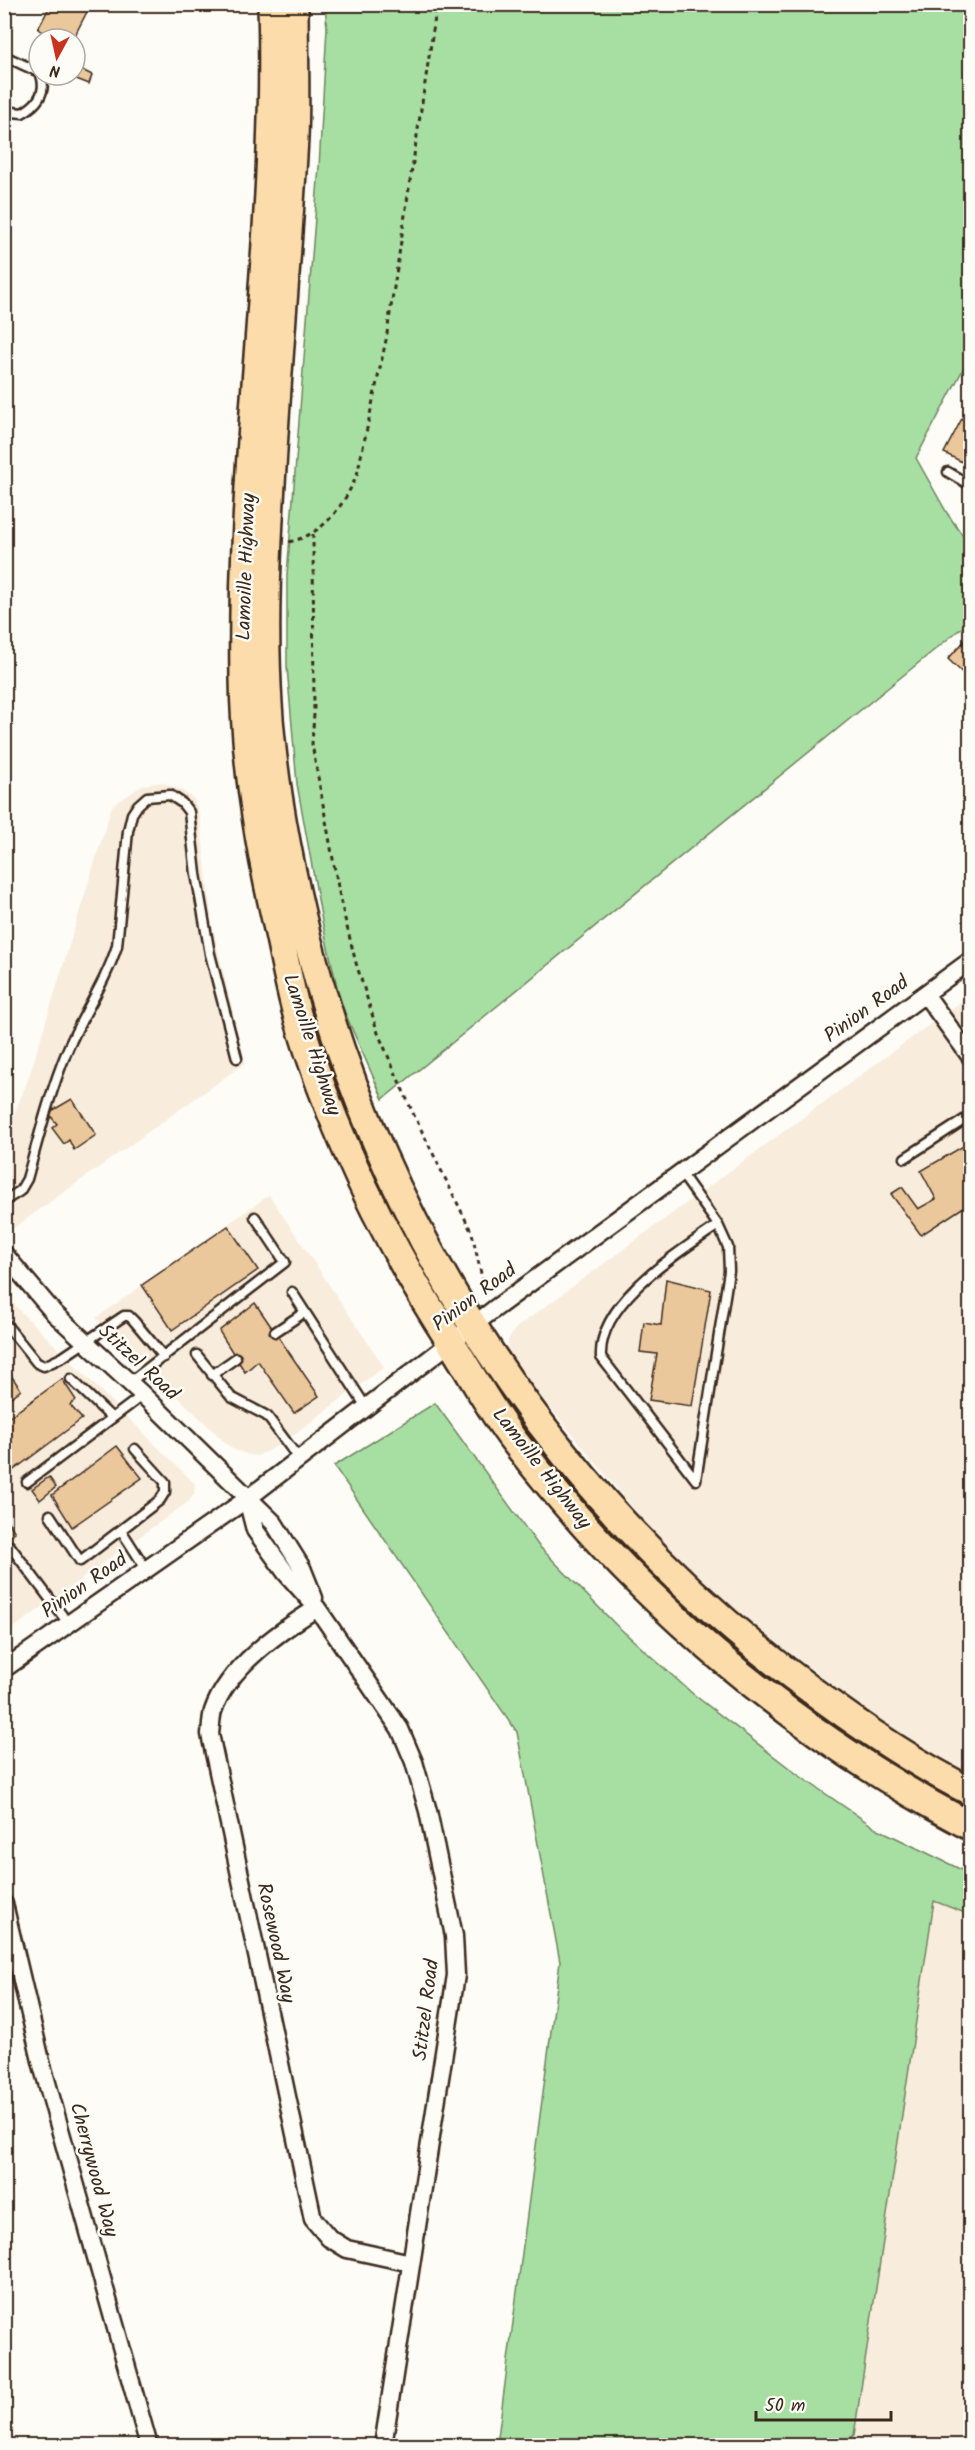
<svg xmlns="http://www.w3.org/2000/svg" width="975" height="2450" viewBox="0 0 975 2450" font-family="Kalam,sans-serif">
	<rect width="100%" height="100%" fill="#fdfcf7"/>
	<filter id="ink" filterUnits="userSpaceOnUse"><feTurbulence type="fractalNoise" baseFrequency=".0167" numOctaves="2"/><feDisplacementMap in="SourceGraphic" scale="12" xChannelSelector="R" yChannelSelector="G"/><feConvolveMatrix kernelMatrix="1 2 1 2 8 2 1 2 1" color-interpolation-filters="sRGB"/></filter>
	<g filter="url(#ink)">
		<path fill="#f8ecdc" d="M161,782L183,791L194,799L200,817L212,925L245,1063L11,1230L5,1218L4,1140L29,1077L112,806L143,785Z
			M970,995V1773L927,1750L868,1712L772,1639L709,1587L656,1536L507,1355L508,1340L516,1328Z
			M269,1195L384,1367L281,1444L257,1456L249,1455L232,1449L96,1318Z
			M4,1293L23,1314L195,1484L194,1494L189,1501L5,1634Z
			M934,1901L970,1915V2445L840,2446L854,2435Z"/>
		<path fill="#a7dfa3" stroke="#718460" stroke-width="1.5" d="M325,5H970V356L916,458L947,513L970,546V621L383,1099L341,1004L322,921L297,784L287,667V575L319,167L327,28Z
			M435,1403L538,1545L615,1624L693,1694L797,1774L874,1827L970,1874V1915L934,1901L854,2435L841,2445H497L560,1962L517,1732L334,1466Z"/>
		<path fill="#ebc79c" stroke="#3b2a1e" stroke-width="1.5" d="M51,4H91L73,39H53L38,29Z
			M78,68L92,75L89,84L74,78Z
			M970,403V466L944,453Z
			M970,635V680L948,659Z
			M72,1099L96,1135L74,1150L69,1140L64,1144L52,1128L57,1124L48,1113Z
			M970,1142V1203L921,1235L891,1194L902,1187L918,1209L936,1199L921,1171Z
			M228,1226L258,1270L172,1330L142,1285Z
			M666,1279L711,1290L692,1406L649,1400L657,1354L640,1352L644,1322L661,1325Z
			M255,1303L319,1396L294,1413L258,1361L245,1372L219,1331Z
			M4,1365L21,1390L4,1402Z
			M62,1379L76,1400L70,1405L82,1419L11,1472L4,1464V1421Z
			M117,1446L142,1478L72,1527L52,1495Z
			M49,1477L56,1487L40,1500L32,1489Z
			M4,1516L15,1532L4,1540Z"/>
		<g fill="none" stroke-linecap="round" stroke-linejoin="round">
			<defs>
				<path id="lane" d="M4,56L39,72
					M4,111L22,113C37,105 47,92 41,75
					M948,472L970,485
					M905,1158L970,1116
					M681,1173L718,1225L728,1247L729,1271L696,1480L601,1357C598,1302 678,1253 718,1225
					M4,1201L20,1191L27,1179C39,1136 50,1092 67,1051C82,1015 105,984 117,946L128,831L132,814L138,805L147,797L170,795L182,803L189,812L196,874L210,954L237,1058
					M292,1292L366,1407
					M4,1322L37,1363L44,1366L63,1357L124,1316H129L134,1321L164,1357
					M275,1332L305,1312
					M197,1355L231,1397L267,1416L299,1459
					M212,1375L236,1358
					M71,1379L112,1418
					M130,1382L285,1262L255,1217
					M27,1482L143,1395
					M50,1515L80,1561L160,1500L165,1492V1482L135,1449
					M121,1530L146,1569
					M10,1546L68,1623"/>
				<path id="street" d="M925,994L970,1056
					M4,1254L54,1313L143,1395L274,1523L302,1568L314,1598
					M247,1499L255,1530L286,1573L317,1608L400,1729L414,1762L428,1811L454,1936L456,1975L383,2446
					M317,1608C280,1631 228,1667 213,1711C211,1718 211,1726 210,1734L313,2219L329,2238L347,2249L411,2263
					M4,1669L247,1499L493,1310L970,961
					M4,1904L42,2065L149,2446"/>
				<path id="primary" d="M272,4C279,230 240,453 244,678C245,763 259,847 278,929C285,960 290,991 299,1021C334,1136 387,1244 452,1344C473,1377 491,1411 515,1442C638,1602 792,1732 970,1826
					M294,4C294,49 296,94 294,138C288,248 278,358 272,468C267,547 263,625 268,704C273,783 288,861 307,938C384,1237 557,1502 806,1686C858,1725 912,1762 970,1791"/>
			</defs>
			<use href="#lane" stroke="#3b2a1e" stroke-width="13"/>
			<use href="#street" stroke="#3b2a1e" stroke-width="21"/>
			<use href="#primary" stroke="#3b2a1e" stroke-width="32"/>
			<path stroke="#3b2a1e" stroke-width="3" stroke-dasharray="4.5 4.5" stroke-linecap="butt" d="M313,534L314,714L312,744L341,903L356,963L378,1033L412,1111L472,1233L486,1296
				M289,542C325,534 343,506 357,475L386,340L437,4"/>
			<use href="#lane" stroke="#fdfcf7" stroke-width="8"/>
			<use href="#street" stroke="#fdfcf7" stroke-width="16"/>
			<use href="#primary" stroke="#fddcac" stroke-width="27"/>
		</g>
	</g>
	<g text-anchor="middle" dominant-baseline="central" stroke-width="5" stroke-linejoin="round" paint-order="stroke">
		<g font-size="20" fill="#3b2a1e" stroke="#fdfcf7">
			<text transform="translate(247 567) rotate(-88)">Lamoille Highway</text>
			<text transform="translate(867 1010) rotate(-36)">Pinion Road</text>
			<text transform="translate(311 1045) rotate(72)">Lamoille Highway</text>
			<text transform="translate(475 1298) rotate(-37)">Pinion Road</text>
			<text transform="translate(138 1363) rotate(43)">Stitzel Road</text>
			<text transform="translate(541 1469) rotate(52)">Lamoille Highway</text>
			<text transform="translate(85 1586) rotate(-35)">Pinion Road</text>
			<text transform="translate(275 1943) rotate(78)">Rosewood Way</text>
			<text transform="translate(427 2010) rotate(-83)">Stitzel Road</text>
			<text transform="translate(93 2170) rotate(75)">Cherrywood Way</text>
		</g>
	</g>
	<rect width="975" height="2450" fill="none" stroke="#fdfcf7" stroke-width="24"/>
	<rect x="12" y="12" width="951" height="2426" fill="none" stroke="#3b2a1e" stroke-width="2" filter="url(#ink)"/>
	<g transform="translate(57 57) rotate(188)"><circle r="28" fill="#fdfcf7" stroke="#afa8a0" stroke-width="1.5"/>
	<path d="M0-4.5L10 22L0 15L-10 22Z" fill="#c8321e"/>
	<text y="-9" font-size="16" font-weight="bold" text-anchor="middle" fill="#3b2a1e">N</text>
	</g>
	<path d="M756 2411v9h135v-9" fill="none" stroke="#3b2a1e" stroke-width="3"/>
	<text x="765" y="2411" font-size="18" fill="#3b2a1e" stroke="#fdfcf7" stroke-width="4.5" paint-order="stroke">50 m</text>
</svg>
